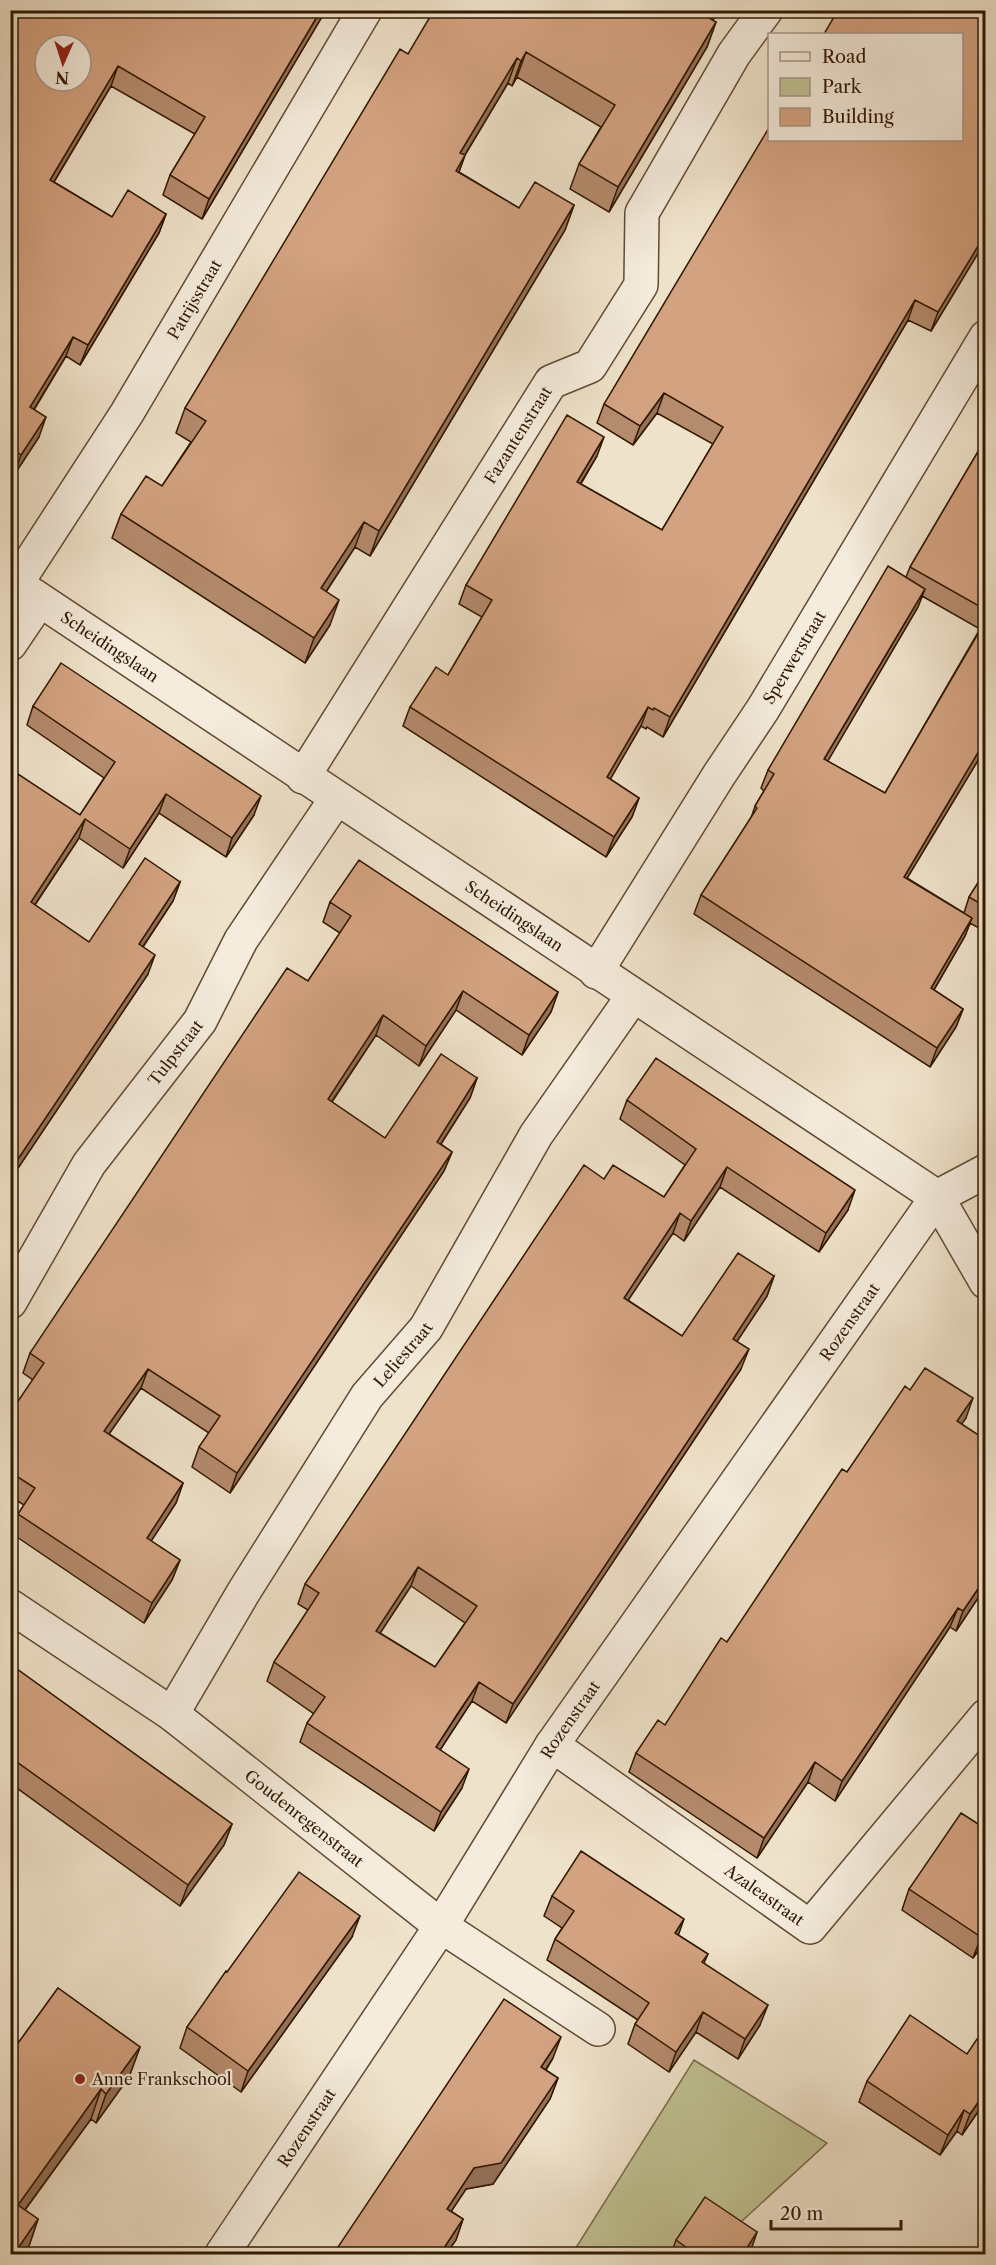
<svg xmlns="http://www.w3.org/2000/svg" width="996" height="2265" viewBox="0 0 996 2265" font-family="'Libre Caslon Text',serif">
	<rect width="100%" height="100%" fill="#efe2ca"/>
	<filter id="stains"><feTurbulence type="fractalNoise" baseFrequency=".00333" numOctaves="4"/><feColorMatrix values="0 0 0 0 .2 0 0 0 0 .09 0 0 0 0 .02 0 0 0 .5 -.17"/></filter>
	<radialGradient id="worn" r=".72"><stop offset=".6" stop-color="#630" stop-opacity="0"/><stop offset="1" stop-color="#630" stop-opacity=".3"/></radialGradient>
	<path fill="#c0c192" stroke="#786c49" stroke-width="1.5" d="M694,2060L827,2143L706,2254H572Z"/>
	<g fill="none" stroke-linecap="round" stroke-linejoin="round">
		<defs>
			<g id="minor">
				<path id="s1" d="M10,580L937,1197L986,1282"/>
				<path id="s2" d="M16,584L127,413L365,10"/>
				<path d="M10,644L39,601"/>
				<path id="s3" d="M303,777L551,382L590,366L641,285L642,213L734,54L766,10"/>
				<path id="s4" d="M596,972L719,775L763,709L986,337"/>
				<path id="s5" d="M10,1302L89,1164L200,1021L241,940L336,799"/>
				<path id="s6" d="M10,1606L172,1714L441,1926L598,2029"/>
				<path id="s7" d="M172,1714L243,1593L367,1396L426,1328L536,1135L633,996"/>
				<path id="s8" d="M552,1745L810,1927L986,1716"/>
				<path id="s9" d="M222,2254L441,1926L552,1745L937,1197L986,1171"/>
			</g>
		</defs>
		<use href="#minor" stroke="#604a32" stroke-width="36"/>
		<use href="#minor" stroke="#f5ecdd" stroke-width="33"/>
	</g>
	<path fill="#b58b6e" stroke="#311800" stroke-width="1.5" fill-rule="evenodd" d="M18,10H326L202,219L163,195L170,175L195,134L111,86L54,182L112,217L166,214L159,233L80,365L66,356L34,410L39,437L14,475L10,473V23Z
		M713,21L716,22L707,47L609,212L570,189L579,164L601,127L517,77L512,86L508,83L465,155L459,172L519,208L574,205L565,230L370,556L355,547L326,592L330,625L305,663L112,538L121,514L162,486L191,442L176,433L185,408L408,54Z
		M986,240L931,331L908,320L663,737L647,727L646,729L641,726L610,779L639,798L632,817L606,857L403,726L410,707L448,675L482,617L459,604L466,585L597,456L581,484L662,530L713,444L657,413L633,445L597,423L604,404Z
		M986,438V747L907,878L964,913L969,897L986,870V932L970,923L965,936L934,990L963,1009L956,1027L930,1067L694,914L701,895L751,818L755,806L764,791L761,788L768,770L906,577L910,567ZM922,596L980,629L885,793L827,761L918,607Z
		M33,706L254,815L226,857L159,813L123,868L79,838L35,905L89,942L180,882L173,901L143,947L148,974L10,1180V785L80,815L104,778L27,725Z
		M330,902L558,992L551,1012L522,1055L456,1010L419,1066L376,1035L332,1102L385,1138L477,1078L470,1098L441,1144L452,1152L444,1171L230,1493L192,1467L199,1447L209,1433L141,1388L109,1434L183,1483L176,1503L151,1541L180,1560L172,1580L144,1623L11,1533L18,1514L24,1505L10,1496V1413L33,1380L23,1373L30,1353L308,981L340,933L323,922Z
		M627,1100L848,1210L819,1252L720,1187L684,1241L673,1233L628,1300L682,1336L774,1276L767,1296L737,1341L741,1369L506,1723L472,1701L453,1730L440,1750L462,1788L434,1831L300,1742L307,1723L314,1714L267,1681L274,1662L308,1610L298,1604L305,1584L604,1179L664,1197L685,1165L620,1119ZM411,1586L465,1623L435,1667L380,1633Z
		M910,1390L966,1418L961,1424L986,1586L956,1631L950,1627L835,1801L808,1782L757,1858L629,1772L636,1753L665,1725L727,1642L847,1472Z
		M10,1664L232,1824L224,1845L180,1906L10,1783Z
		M986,1829V1940L973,1958L902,1910L909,1889Z
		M552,1896L678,1935L708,1954L704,1963L760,2025L738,2059L696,2032L669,2072L628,2044L635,2024L638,2020L547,1960L555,1939L562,1928L544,1916Z
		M352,1937L241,2092L180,2048L187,2027L227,1972Z
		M58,1988L140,2047L129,2077L96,2123L91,2119L25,2210L38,2219L28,2249L24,2254H10V2042L16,2046Z
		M986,2045V2100L962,2135L957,2131L940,2155L859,2102L867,2081L967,2054Z
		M553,2058L546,2070L558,2078L550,2099L493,2184L466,2189L451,2211L463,2219L456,2240L446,2254H335L336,2250Z
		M757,2232L749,2254H671L676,2240Z"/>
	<path fill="#94715a" stroke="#311800" stroke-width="1.5" d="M321,10H326L202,219L209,199Z
		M714,10H719L700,43L709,18Z
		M716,22L707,47L609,212L618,187Z
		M526,52L517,77L512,86L521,61Z
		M517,58L508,83L451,178L460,153Z
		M118,66L111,86L43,200L50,180Z
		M465,155L456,180V171Z
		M574,205L565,230L370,556L379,531Z
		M166,214L159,233L80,365L88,345Z
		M986,233V240L931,331L938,312Z
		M915,300L908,320L663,737L670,717Z
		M73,337L66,356L23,427L30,407Z
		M664,393L657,413L633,445L640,426Z
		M46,417L39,437L14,475L21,455Z
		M604,437L597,456L570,501L577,482Z
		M364,522L355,547L312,613L321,588Z
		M925,589L918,607L818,778L824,759Z
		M339,600L330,625L305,663L314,638Z
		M648,707L641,726L600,797L607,777Z
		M986,739V747L897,895L904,877Z
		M166,794L159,813L123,868L130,849Z
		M261,796L254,815L226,857L232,838Z
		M639,798L632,817L606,857L614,837Z
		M85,819L79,838L24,921L31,902Z
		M180,882L173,901L132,963L139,944Z
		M972,918L965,936L924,1007L931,988Z
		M155,955L148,974L10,1180V1171Z
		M463,991L456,1010L419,1066L426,1046Z
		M558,992L551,1012L522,1055L529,1035Z
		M963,1009L956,1027L930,1067L937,1048Z
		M383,1015L376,1035L320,1119L328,1099Z
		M477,1078L470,1098L430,1161L437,1142Z
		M452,1152L444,1171L230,1493L237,1473Z
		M727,1167L720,1187L684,1241L691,1221Z
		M855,1190L848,1210L819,1252L826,1233Z
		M680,1213L673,1233L617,1317L624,1298Z
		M774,1276L767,1296L726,1358L733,1339Z
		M749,1349L741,1369L506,1723L513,1704Z
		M148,1369L141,1388L97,1451L104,1431Z
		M973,1398L966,1418L950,1441L957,1421Z
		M183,1483L176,1503L140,1558L147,1538Z
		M180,1560L172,1580L144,1623L152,1603Z
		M418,1567L411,1586L369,1650L376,1631Z
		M986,1577V1586L956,1631L963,1611Z
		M958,1608L950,1627L835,1801L842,1781Z
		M479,1682L472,1701L429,1767L436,1747Z
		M815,1762L808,1782L757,1858L764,1838Z
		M469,1769L462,1788L434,1831L441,1812Z
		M232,1824L224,1845L180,1906L188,1885Z
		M360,1916L352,1937L241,2092L248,2071Z
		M684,1919L677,1939L675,1933Z
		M986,1930V1940L973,1958L981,1937Z
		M768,2005L760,2025L738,2059L745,2039Z
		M703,2012L696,2032L669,2072L676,2052Z
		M561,2037L553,2058L534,2088L541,2067Z
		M140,2047L129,2077L96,2123L106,2094Z
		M558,2078L550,2099L493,2184L466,2189L439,2230L447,2209L474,2168Z
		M101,2089L91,2119L10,2230L18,2205Z
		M986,2091V2100L962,2135L970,2114Z
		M964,2110L957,2131L940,2155L948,2135Z
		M38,2219L28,2249L24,2254H14Z
		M463,2219L456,2240L446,2254H440Z
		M757,2232L750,2253L749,2254H743Z"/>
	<path fill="#d3a280" stroke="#311800" stroke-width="1.5" fill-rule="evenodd" d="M18,10H321L209,199L170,175L205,117L118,66L50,180L112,217L128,190L166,214L88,345L73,337L30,407L46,417L21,455L10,448V23ZM45,45H81V81H45Z
		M434,10H714L709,18L716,22L618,187L579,164L615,105L526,52L521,61L517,58L460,153L465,155L456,171L519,208L535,182L574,205L379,531L364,522L321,588L339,600L314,638L121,514L146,476L162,486L206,421L185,408L400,49L408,54Z
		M838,10H986V233L938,312L915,300L670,717L654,708L653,710L648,707L607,777L639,798L614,837L410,707L436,667L448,675L492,600L466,585L567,415L604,437L577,482L662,530L723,427L664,393L640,426L604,404L770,126V140H962V34H824Z
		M986,438V610L910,567Z
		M888,566L925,589L824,759L885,793L986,620V739L904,877L972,918L931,988L963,1009L937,1048L701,895L757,808L755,806L774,774L768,770Z
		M61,663L261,796L232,838L166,794L130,849L85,819L31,902L89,942L145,858L180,882L139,944L155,955L10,1171V785L18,774L80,815L115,762L33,706Z
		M359,860L558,992L529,1035L463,991L426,1046L383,1015L328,1099L385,1138L441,1054L477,1078L437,1142L452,1152L237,1473L199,1447L220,1416L148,1369L104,1431L183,1483L147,1538L180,1560L152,1603L18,1514L35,1488L10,1472V1413L44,1363L30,1353L287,968L308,981L351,916L330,902Z
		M986,870V907L969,897Z
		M656,1058L855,1190L826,1233L727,1167L691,1221L680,1213L624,1298L682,1336L738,1253L774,1276L733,1339L749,1349L513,1704L479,1682L460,1710L436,1747L469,1769L441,1812L307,1723L325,1697L274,1662L319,1593L305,1584L584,1165L604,1179L613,1165L664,1197L696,1149L627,1100ZM418,1567L477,1606L435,1667L376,1631Z
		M925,1368L973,1398L957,1421L986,1440V1577L963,1611L958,1608L842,1781L815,1762L764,1838L636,1753L658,1720L665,1725L721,1638L727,1642L842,1469L847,1472L905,1386L910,1390Z
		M10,1664L232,1824L188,1885L10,1757Z
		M961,1813L986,1829V1930L981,1937L909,1889Z
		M581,1851L684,1919L675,1933L708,1954L702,1962L768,2005L745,2039L703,2012L676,2052L635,2024L649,2003L555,1939L574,1911L552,1896Z
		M299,1872L360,1916L248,2071L187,2027L226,1971L227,1972Z
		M58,1988L140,2047L106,2094L101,2089L18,2205L38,2219L14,2254H10V2042L16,2046Z
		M504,1999L561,2037L541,2067L558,2078L501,2163L474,2168L447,2209L463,2219L440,2254H342L336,2250Z
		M910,2015L967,2054L977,2039L986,2045V2091L970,2114L964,2110L948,2135L867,2081Z
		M705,2197L757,2232L743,2254H696L676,2240Z"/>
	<circle fill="#8f2418" stroke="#f5ecdd" stroke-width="2" cx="80" cy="2079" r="6"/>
	<g text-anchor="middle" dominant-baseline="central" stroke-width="4.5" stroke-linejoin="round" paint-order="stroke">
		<g font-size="16" fill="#311800" stroke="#f5ecdd">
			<text stroke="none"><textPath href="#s2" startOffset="336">Patrijsstraat</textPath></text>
			<text stroke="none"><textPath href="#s3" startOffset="404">Fazantenstraat</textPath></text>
			<text stroke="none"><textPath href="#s1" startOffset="120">Scheidingslaan</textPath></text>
			<text stroke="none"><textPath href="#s4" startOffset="372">Sperwerstraat</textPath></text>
			<text stroke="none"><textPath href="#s1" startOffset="606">Scheidingslaan</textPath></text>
			<text stroke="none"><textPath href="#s5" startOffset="300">Tulpstraat</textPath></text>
			<text stroke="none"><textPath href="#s9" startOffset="1124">Rozenstraat</textPath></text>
			<text stroke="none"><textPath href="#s7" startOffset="428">Leliestraat</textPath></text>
			<text stroke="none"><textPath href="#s9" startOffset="638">Rozenstraat</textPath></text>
			<text stroke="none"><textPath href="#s6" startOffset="363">Goudenregenstraat</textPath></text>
			<text stroke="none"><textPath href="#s8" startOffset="260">Azaleastraat</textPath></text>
			<text stroke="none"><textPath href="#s9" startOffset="152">Rozenstraat</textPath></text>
		</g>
		<g font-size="16" fill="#311800" stroke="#f5ecdd" text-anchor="start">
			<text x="92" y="2079">Anne Frankschool</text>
		</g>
	</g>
	<rect width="996" height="2265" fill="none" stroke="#efe2ca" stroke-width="36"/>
	<rect x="12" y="12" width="972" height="2241" fill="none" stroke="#311800" stroke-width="3"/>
	<rect x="18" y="18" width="960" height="2229" fill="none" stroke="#311800" stroke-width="1.5"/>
	<rect x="768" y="33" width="195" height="108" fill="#f5ecdd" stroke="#a79785" stroke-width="1.5"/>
	<rect x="780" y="52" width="30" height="9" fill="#f5ecdd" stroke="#a79785" stroke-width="1.5"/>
	<text x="822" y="63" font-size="18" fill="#311800">Road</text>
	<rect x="780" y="78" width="30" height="18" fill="#c0c192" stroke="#a79785" stroke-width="1.5"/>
	<text x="822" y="93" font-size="18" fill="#311800">Park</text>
	<rect x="780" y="108" width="30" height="18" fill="#d3a280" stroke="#a79785" stroke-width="1.5"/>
	<text x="822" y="123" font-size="18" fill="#311800">Building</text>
	<g transform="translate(63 63) rotate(183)"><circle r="28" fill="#f5ecdd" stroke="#a79785" stroke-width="1.5"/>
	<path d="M0-4.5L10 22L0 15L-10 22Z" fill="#8f2418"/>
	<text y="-9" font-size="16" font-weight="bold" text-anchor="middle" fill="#311800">N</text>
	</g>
	<path d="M771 2220v9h130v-9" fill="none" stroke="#311800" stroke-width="3"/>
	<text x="780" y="2220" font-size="18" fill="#311800" stroke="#f5ecdd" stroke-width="4.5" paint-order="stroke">20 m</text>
	<rect width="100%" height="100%" filter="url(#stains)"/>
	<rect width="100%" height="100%" fill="url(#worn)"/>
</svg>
